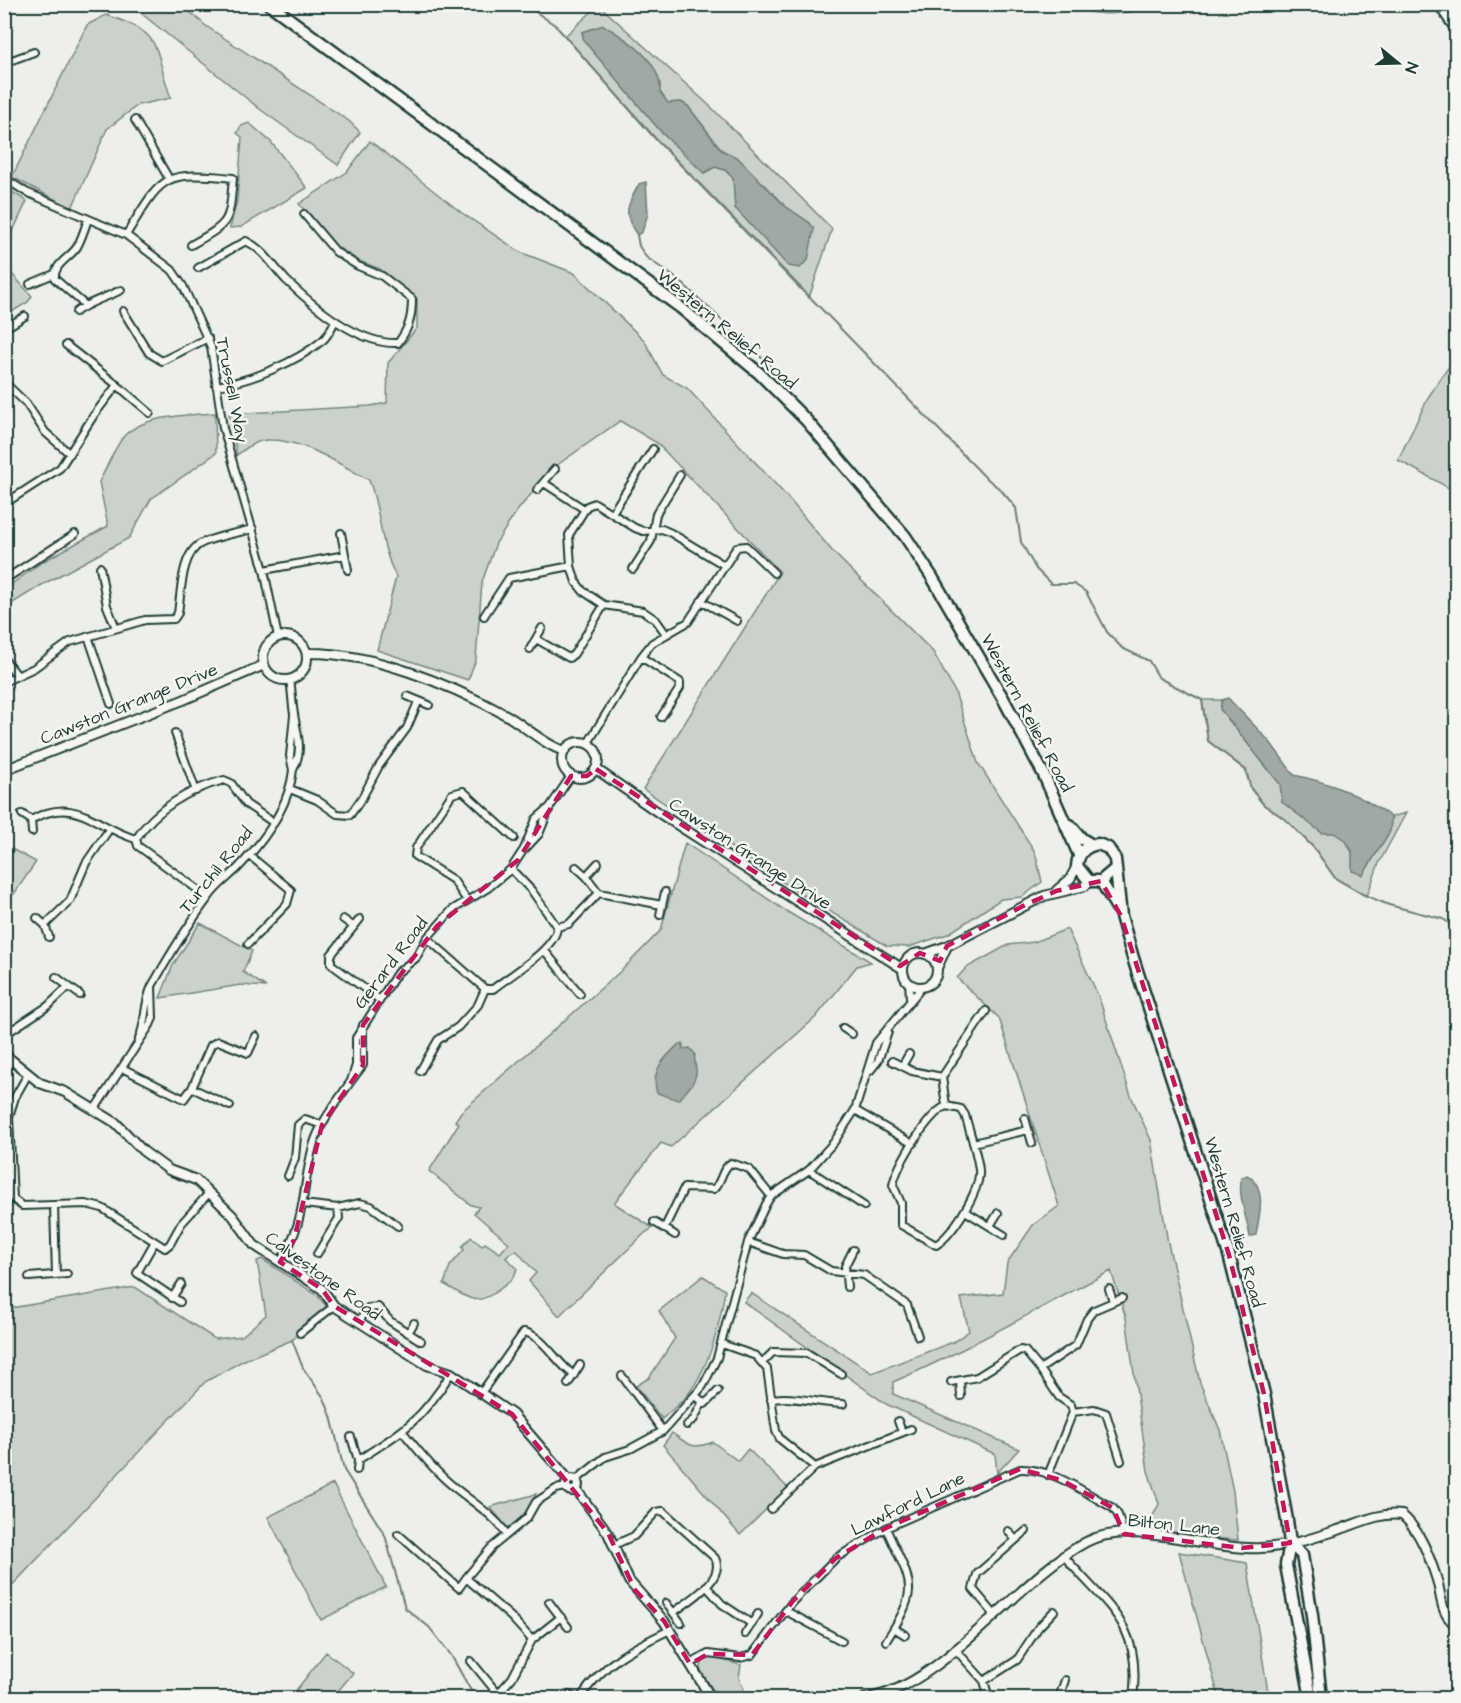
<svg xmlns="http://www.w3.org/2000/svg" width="1461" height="1703" viewBox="0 0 1461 1703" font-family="'Architects Daughter',sans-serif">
	<rect width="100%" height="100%" fill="#edefea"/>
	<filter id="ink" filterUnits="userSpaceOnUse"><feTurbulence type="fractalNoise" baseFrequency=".0167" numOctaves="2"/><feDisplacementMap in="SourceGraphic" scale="12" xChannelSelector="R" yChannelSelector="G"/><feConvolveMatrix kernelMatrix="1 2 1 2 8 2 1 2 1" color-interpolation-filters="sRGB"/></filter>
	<g filter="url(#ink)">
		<path fill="#cbd2cc" stroke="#758880" stroke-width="1.5" fill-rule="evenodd" d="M131,5H182L206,26L349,121L360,132L338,165L261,110Z
			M599,5L711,107L832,229L809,298L655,139L565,36ZM582,32L660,82L659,92L668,103L681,102L688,106L722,150L738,158L785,206L810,223L808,260L735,208L733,178L725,170L715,167L704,173L663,134L584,41Z
			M1070,5H1133L1136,11C1110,15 1093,16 1070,5Z
			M106,15C167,34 152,47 171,98L138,105L107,129L72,208L12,177L87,25Z
			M249,123L271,142L307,188L241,227L230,228L237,201L242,137L237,133L241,126Z
			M370,141L462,213L520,252L574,273L644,340L663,375L687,388L789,499L833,552L933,652L955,692L978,763L1035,852L1042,882L1022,897L1001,899L948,934L909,947L887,946L798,892L643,789L780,572L657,443L620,421L553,468L517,511L496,543L482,582L476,659L468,680L377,650L396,577C379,543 382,515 369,480C339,464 305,440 270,440C258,439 246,448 237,455L229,414L370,406L387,403L388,363L417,328V299L380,269L359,261L337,247L299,204L347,172Z
			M4,187L27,201L5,248H4Z
			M5,248L11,273L32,296L28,302L5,316Z
			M1456,356V492L1398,460L1429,396Z
			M215,413L216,453L151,499L129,538L40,586L5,608V589L42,562L108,526L99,482C107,468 114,448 124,436C144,415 189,415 215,413Z
			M1202,700H1222L1220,709L1280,784L1346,841L1363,874L1390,831L1391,817L1406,813L1379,863L1367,896L1335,878L1314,848L1285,819L1264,805L1251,789L1245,770L1208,741Z
			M685,843L786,911L871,962L857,966L816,1017L671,1147L661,1143L614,1203L653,1228L645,1233L559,1316L529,1281L536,1273L517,1251L510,1253L506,1258L517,1268C514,1280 509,1282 500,1289C476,1308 468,1298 444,1284L450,1266L464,1250L462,1247L471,1237L482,1246L485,1243L500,1253L509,1243L474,1213L479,1207L471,1205L429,1171L459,1123L455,1121L461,1112L623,969L661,930Z
			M4,845L36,862L14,894L5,899Z
			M200,923L252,951L243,972L266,987L241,985L160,998L173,965Z
			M1067,929L1098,995L1131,1096L1151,1140L1168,1243L1200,1383L1220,1430L1233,1491L1238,1540L1144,1533L1159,1504L1148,1471L1126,1318L1111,1271C1038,1308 968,1350 893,1382V1394L1019,1449L997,1473L995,1454L886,1404L744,1302L751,1293L872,1373L953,1342L969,1331L961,1298L1003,1293L1007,1263L1033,1225L1059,1206L999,1018L957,978L966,968L1008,945L1034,942Z
			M262,1259L317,1295L328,1308L292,1340L242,1361L205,1382L5,1593V1309L135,1287L215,1339L242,1336L266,1315L257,1261Z
			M703,1276L725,1290C720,1324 710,1365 689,1393C682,1402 671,1411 662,1419L636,1386L649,1378L675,1338L659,1311Z
			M672,1433C689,1445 692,1450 713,1442L738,1461L748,1449L788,1488L740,1535L663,1445Z
			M333,1484L386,1587L321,1620L268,1517Z
			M536,1494L526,1512L512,1527H507L490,1507Z
			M1179,1552L1247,1563L1269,1698H1219Z
			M326,1652L353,1673L332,1698H290Z
			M711,1657L741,1665L739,1678L745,1692L725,1696L715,1694L700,1669L704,1659Z"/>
		<path fill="#9faaa4" stroke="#6c7e77" stroke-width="1.5" d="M603,25C627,39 662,61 660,92L668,103L681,102L688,106L721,150L738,158L785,206L810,223L814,229L808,260L800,268L788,266L735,208L733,178L725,170L715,167L704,173L663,134L584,41L582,32Z
			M646,182L648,214L642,232L637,235C622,214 627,205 639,184Z
			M1228,698L1270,742L1294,775C1328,782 1363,796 1391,817L1390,831L1363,875L1352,871V851L1346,841L1334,833H1322L1282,802L1280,784L1220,709L1222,700Z
			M679,1044H683V1049L690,1048L695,1054C694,1061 695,1062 696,1069C698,1080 685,1093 678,1100L657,1093C650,1071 664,1058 679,1044Z
			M1247,1175C1268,1187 1259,1216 1256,1235L1250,1237C1247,1218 1238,1197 1241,1178Z"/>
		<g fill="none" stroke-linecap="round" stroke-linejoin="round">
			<path stroke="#6c7e77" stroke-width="2" d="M524,4L555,25L655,138L984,476L1001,490L1016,508L1021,542L1036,569L1051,584H1074L1086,592L1107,632L1122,648L1149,661L1159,678L1202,700L1208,741L1246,770L1251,789L1264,805L1285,819L1314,848L1335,878L1362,894L1389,905L1443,919L1456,928
				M637,235L639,246L646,257L680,281L783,378
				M292,1340L303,1368L324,1398L331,1416L344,1470L385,1535L405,1608L429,1627L451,1655L475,1698"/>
			<defs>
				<path id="minor" d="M4,63L34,52
					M135,120L169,179
					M4,178L26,192L126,235L172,270L183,286L211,347L223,428L264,570L278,637
					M126,235C163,176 160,171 233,178C229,224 231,222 191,245
					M198,268L246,241C263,249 273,266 286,280C312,305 359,345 398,343C409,328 412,318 412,299L382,276L358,266L336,252L304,214
					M30,284L54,274
					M85,305L55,279C53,264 70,258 77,247C82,238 85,228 88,219
					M123,311L149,353L162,361L208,338
					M76,312C87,303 107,297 121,290
					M4,329L25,316
					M4,382L26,403L45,432L70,454
					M117,385L150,413
					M216,386C249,382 297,362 323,340C328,336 332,327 335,321
					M544,483L584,509
					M537,490L555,469
					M4,504L60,468L94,415L117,385L66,345
					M612,513L653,449
					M341,533L348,570
					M100,567L107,606L116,628
					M633,569L651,541L656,514L680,475
					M264,570L345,555
					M4,580L75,534
					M701,601L737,621
					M484,616L509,578L571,566
					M666,634L656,620L643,611L604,605L583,591L576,582L571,566L569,535L587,506L595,503L635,528L643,531L662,529L671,533L724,565
					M88,636L111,704
					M536,639L569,658L574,654L604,605
					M530,649L542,628
					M641,657L680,682V688L661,717
					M4,659L17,675
					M290,680C292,691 292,703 294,714C297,735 304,749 293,770L290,756L294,715
					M4,682L34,668L70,642L145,620L174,619L178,613C181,594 181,552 202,543C217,536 237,533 253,529
					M407,696L429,705
					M175,733L196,791
					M588,743L641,657L652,643L688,622L737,547L746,546L774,573
					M290,789L317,800L337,814L350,815L362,798L379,766L407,728L418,702
					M22,814L31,820L32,832
					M31,820C76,794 96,828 136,839
					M525,849L539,834L550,807L571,776
					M576,867L586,876L598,863
					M586,876L599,893
					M208,897L138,846L136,839C155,809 190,789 224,780L231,783L246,804L274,823
					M466,899L453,880L415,856L416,848L452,794L463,791L514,838
					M660,915L665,892
					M37,918L45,925L49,937
					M343,919L354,927
					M360,919L331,955V964L380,1000
					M45,925L70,901L86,863L110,828
					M557,927L569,924L599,893L662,905
					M427,938L485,989H493C509,976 557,948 557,927L532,891L511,869
					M248,944L287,904L291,890L249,855
					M544,950L580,994
					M56,977L80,995
					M909,982L910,998
					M152,986C169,956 188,925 209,897C217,885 228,878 238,868C264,841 289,808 293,770
					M363,1025V1065L351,1081L356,1065V1038L397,973L416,958L427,938L452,910L488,888L511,869L524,849L536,819L550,807
					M843,1028L852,1034
					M4,1035L48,1006L67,988
					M892,1061L912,1071L942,1077
					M902,1066L909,1054
					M122,1068L184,1099L192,1088L211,1045L218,1041L248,1053L256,1036
					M420,1071L438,1040L458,1027L478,1005L485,989
					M870,1071L878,1061L888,1032
					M28,1074L15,1097L9,1117L13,1199L22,1206L86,1204L102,1208L165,1248L170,1244L181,1224L209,1193
					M192,1088L230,1106
					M946,1106L961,1109L965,1115C970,1133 977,1152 979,1170C981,1190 953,1234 936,1245L901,1225V1203L893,1185C897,1165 927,1115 946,1106Z
					M946,1106L942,1077L986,1011
					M94,1110L150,1025L153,1018L152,986C143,1005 147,1019 139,1039
					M855,1110L913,1144
					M1025,1118L1032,1143
					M973,1143L1028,1130
					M809,1170L864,1206
					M288,1176L295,1158L298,1125L305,1119L322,1125
					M303,1204L338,1208L360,1203L371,1206L398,1226
					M54,1205L56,1275
					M965,1211L1004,1235
					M654,1222L675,1235
					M990,1226L998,1213
					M664,1229L684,1188L714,1189C722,1182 721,1169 731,1163L749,1169L771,1196
					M748,1242L783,1254L804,1255L831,1271L864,1275L907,1305L918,1336
					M154,1243L137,1273L180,1302
					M317,1254L339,1218L338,1208
					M280,1262C307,1220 301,1191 313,1146C320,1122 337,1102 351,1081
					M29,1277L67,1274
					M847,1287L845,1266L853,1250
					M1109,1289L1113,1301
					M172,1298L181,1284
					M359,1321L368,1308L378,1307L390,1321L421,1341
					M300,1333L334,1306
					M408,1333L414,1323
					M722,1344L756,1356L767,1369L776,1431L780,1439L815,1467L911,1429
					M763,1362L773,1352L807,1353L841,1374
					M622,1376L663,1431
					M960,1381L961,1396
					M951,1382L977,1377L1020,1350L1025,1351L1040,1369
					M568,1384L580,1365
					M481,1393L524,1332C544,1336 557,1364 574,1375
					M695,1395L705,1404L718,1391
					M771,1400C785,1394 824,1404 843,1404
					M898,1421L902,1432
					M687,1425L694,1419L702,1403
					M403,1432C417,1449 431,1467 447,1481C468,1500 490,1511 507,1534
					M351,1437L358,1460L357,1470
					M358,1460C403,1432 423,1419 451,1373
					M1121,1461L1106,1413L1094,1409L1073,1412L1071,1405L1059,1397L1040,1369L1076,1345L1087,1319L1094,1310L1122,1298
					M1048,1475L1073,1412
					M576,1480L605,1457L630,1449L663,1431L703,1386L717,1358L748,1242L766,1204L771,1196L809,1170L834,1142L855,1110L876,1043L922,987
					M771,1509L815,1467
					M886,1528C911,1585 922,1585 886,1641
					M1008,1531L1015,1539
					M398,1534L459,1588L466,1578
					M614,1545L634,1536L656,1512L663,1511L715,1558C726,1579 689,1601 674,1612
					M1063,1555C1106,1606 1143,1623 1133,1698
					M706,1586L722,1604L752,1624
					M549,1602L568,1627
					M666,1603L681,1623
					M786,1611L842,1641
					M994,1614L973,1589L977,1574L1026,1531
					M894,1628L905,1635
					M745,1634L758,1614
					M532,1640L511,1617L466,1578L491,1548L527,1518L536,1502L556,1489L566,1487
					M955,1649L984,1681L1017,1660L1038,1628L1054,1611
					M471,1661L498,1694
					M690,1664L708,1654L740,1658L752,1655L793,1601L836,1558L886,1528L1020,1469C1053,1468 1085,1493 1113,1508L1118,1515L1124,1534
					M984,1681L989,1698
					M569,1695L575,1698
					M494,1698L512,1678L532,1640L561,1617
					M580,1698C605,1662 630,1649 670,1630
					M1059,1698L1065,1680"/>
				<path id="tertiary" d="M1438,4L1456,30
					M263 658a22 22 0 1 1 44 0a22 22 0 1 1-44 0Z
					M307,653C372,652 449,684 506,715C525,726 543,744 564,751
					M562 760a18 18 0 1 1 36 0a18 18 0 1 1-36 0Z
					M596,769L662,815L903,969
					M4,770L183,700L264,665
					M1057,890L1070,879L1077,866
					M903 970a17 17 0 1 1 34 0a17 17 0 1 1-34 0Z
					M925,954L947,946L1044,896L1085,886L1089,881
					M937,968L947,946
					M4,1054L40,1083L65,1092L116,1123L143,1151L169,1170L196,1180L233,1216L254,1245L322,1289L334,1306L427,1365L451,1373L512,1414L568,1479
					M566 1485a6 6 0 1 1 12 0a6 6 0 1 1-12 0Z
					M576,1489L608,1533L629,1581L664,1621L711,1698
					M740,1698H762
					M865,1698C939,1691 1017,1579 1086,1542C1130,1518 1211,1551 1261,1548C1288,1547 1316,1537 1341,1529C1361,1522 1381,1512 1402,1515C1420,1530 1430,1558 1437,1580C1442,1598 1440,1613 1456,1625"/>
				<path id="trunk" d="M269,4L681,308L759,373L806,420L905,536L932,577L1004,700L1043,773L1079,855
					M1070,825L1082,839L1092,845
					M1114,870L1101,881H1089L1077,866C1078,853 1085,846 1098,844L1108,848L1115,859L1121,916L1133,958L1229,1255L1264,1394L1287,1520L1290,1543L1286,1565L1311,1698
					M1101,881L1117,908
					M1290,1543L1302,1555L1312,1615L1321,1698"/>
			</defs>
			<use href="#minor" stroke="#1f3d34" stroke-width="10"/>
			<use href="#tertiary" stroke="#1f3d34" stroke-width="12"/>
			<use href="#trunk" stroke="#1f3d34" stroke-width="15"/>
			<use href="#minor" stroke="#f6f6f2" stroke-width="6"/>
			<use href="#tertiary" stroke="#f6f6f2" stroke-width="8"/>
			<use href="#trunk" stroke="#f6f6f2" stroke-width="10"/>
		</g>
	</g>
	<path fill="none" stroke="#c2185b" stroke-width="4.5" stroke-dasharray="12 8" stroke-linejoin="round" d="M596,769L900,966L920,953L940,961L947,946L1023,906L1056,891L1101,881L1121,916L1229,1255L1264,1394L1290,1543L1242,1548L1124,1534L1113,1508L1061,1480L1020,1469L886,1528L836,1558L793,1601L752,1655L708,1654L690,1664L664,1621L635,1590L608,1533L512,1414L334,1306L322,1289L280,1262L294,1240L322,1125L363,1065V1025L437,926L518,860L571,776H587Z"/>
	<g text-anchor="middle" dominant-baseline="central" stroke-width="5" stroke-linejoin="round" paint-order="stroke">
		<g font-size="18" fill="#1f3d34" stroke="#f6f6f2">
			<text transform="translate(727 329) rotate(40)">Western Relief Road</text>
			<text transform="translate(232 390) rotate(79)">Trussell Way</text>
			<text transform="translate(129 704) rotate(-22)">Cawston Grange Drive</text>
			<text transform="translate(1027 713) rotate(62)">Western Relief Road</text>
			<text transform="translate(750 854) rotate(33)">Cawston Grange Drive</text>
			<text transform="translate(216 870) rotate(-51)">Turchil Road</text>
			<text transform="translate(391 963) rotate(-53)">Gerard Road</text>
			<text transform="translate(1234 1222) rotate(74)">Western Relief Road</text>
			<text transform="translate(323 1276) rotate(36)">Calvestone Road</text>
			<text transform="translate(908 1504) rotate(-26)">Lawford Lane</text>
			<text transform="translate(1174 1525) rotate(6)">Bilton Lane</text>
		</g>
	</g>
	<rect width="1461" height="1703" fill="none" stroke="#f6f6f2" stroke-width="24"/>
	<rect x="12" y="12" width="1437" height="1679" fill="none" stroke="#1f3d34" stroke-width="2" filter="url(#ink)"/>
	<g transform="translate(1398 63) rotate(109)" stroke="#f6f6f2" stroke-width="4.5" paint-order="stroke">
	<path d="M0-4.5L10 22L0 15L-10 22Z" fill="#1f3d34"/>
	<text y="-9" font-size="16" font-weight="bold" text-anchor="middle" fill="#1f3d34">N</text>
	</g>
</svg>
